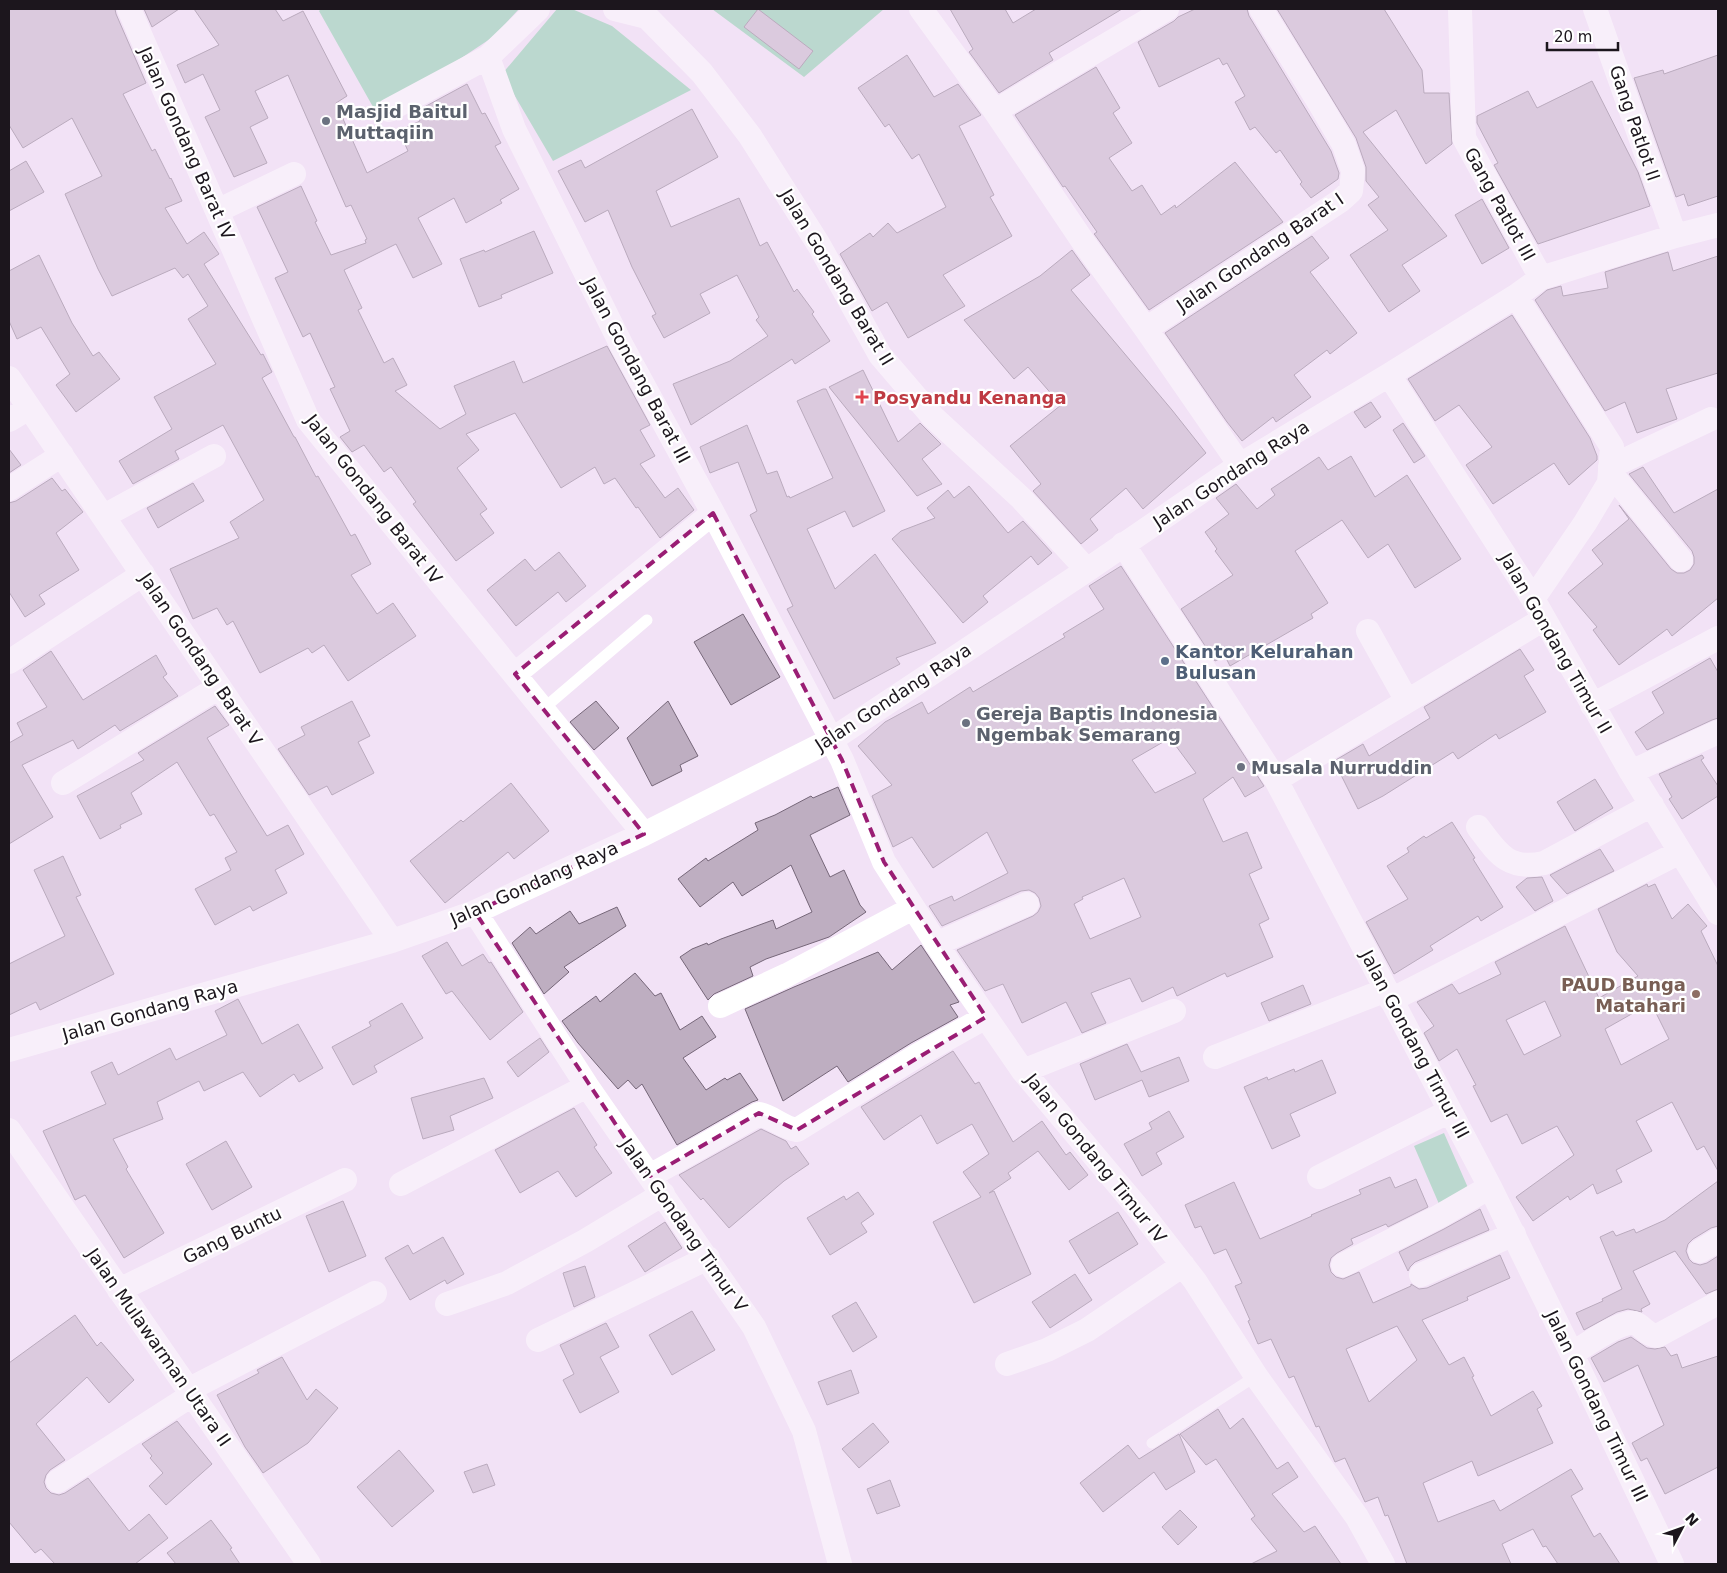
<svg xmlns="http://www.w3.org/2000/svg" width="1727" height="1573" viewBox="0 0 1727 1573" font-family="'DejaVu Sans',sans-serif">
	<rect width="100%" height="100%" fill="#f2e2f6"/>
	<path fill="#79cd9f" d="M321,9H519L493,37L377,114L319,11Z
		M557,9H572L612,26L691,90L553,161L502,74Z
		M712,9H884L804,77Z
		M1444,1133L1469,1190L1439,1204L1414,1146Z"/>
	<path fill="#beaec1" stroke="#766779" fill-rule="evenodd" d="M9,9H115L116,14L146,83L123,94L152,151L155,149L170,179L171,178L182,201L165,208L187,244L204,232L219,254L204,264L261,355L263,354L272,372L262,378L294,437H295L316,477L318,476L351,536L355,534L371,564L351,575L377,614L393,603L416,636L348,681L324,645L312,653L308,648L260,673L233,621L227,625L217,608L193,619L170,569L239,538L230,522L264,500L223,425L175,451L179,459L133,484L119,461L172,429L154,397L216,364L188,319L208,306L188,274L183,278L175,268L112,296L98,269L65,194L102,176L72,118L23,148L9,125Z
		M144,9H179L152,27Z
		M194,9H275L283,21L303,11L347,96L336,103L367,173L408,151L399,131L420,121L415,112L467,84L482,114L485,113L501,143L495,146L519,189L500,200L502,203L466,223L454,198L418,218L442,264L413,278L396,244L344,270L362,308L358,310L384,363L393,358L407,385L395,391L440,429L466,414L454,386L514,361L523,383L607,346L650,425L640,430L655,456L640,464L665,498L678,488L694,510L660,538L638,507L636,508L615,478L604,484L595,467L561,488L515,413L466,434L479,450L457,468L487,509L480,514L494,533L456,561L413,504L416,502L391,467L384,472L364,445L352,452L340,437L350,431L330,389L335,387L310,333L303,337L275,278L288,272L257,207L301,186L317,221L315,222L331,255L366,243L365,240L367,239L351,205L346,207L288,75L255,91L268,118L250,127L267,163L234,177L205,117L220,110L203,74L185,83L177,65L219,45Z
		M758,9L813,51L799,69L744,27Z
		M950,9H1005L1013,23L1036,9H1122L1049,53L1053,60L999,93L969,52L973,49Z
		M1195,9H1247L1249,16L1331,151L1339,173L1338,179L1311,198L1300,184L1302,182L1280,150L1276,153L1255,127L1250,130L1235,102L1245,96L1227,63L1223,65L1219,58L1159,87L1138,42L1174,21L1178,17Z
		M1277,9H1384L1422,70L1424,93H1449L1452,144L1426,164L1396,110L1363,132L1447,236L1402,265L1420,291L1389,312L1350,255L1388,230L1368,205L1379,197L1366,181V167L1356,138Z
		M907,55L934,97L958,84L981,115L959,126L994,195L990,197L1012,236L943,275L965,306L908,338L887,302L872,311L840,254L870,233L873,237L888,223L897,233L946,207L919,154L912,159L889,124L885,127L858,88Z
		M1718,55V196L1688,206L1684,194L1676,197L1634,78L1663,70L1664,74Z
		M1096,67L1120,108L1113,113L1132,143L1109,158L1132,191L1142,185L1161,215L1175,205L1176,208L1235,162L1283,222L1149,310L1095,235L1094,234L1097,232L1065,186L1063,187L1015,115Z
		M1592,81L1638,172L1650,206L1538,244L1494,165L1498,163L1477,123V116L1528,91L1537,108Z
		M692,109L718,157L656,191L671,227L739,198L760,246L767,242L794,292L797,289L814,312L812,314L830,341L795,364L792,359L691,425L673,384L730,361L768,336L756,320L759,317L737,275L700,294L710,313L664,338L652,316L656,314L632,267L608,210L585,222L558,171L581,160L585,168Z
		M26,161L44,192L9,211V171Z
		M1482,199L1509,248L1482,264L1455,215Z
		M534,231L553,273L501,295L502,298L479,307L460,259L484,250L485,252Z
		M1312,236L1329,258L1310,272L1357,333L1330,354L1327,350L1294,375L1311,397L1276,422L1273,417L1242,441L1227,422L1165,333Z
		M1072,250L1090,275L1071,290L1172,410L1206,453L1143,509L1126,488L1090,519L1098,530L1081,544L1033,491L1041,484L1010,446L1061,405L1028,367L1014,379L964,320L1040,276Z
		M1668,252L1673,271L1718,256V373L1666,389L1677,419L1637,433L1625,402L1605,411L1535,300L1547,290L1561,286L1563,296L1608,288L1605,272Z
		M39,255L72,323L93,356L99,352L120,379L76,412L56,385L70,374L41,327L17,339L9,321V271Z
		M1512,315L1590,438L1597,456V460L1569,485L1554,463L1493,504L1466,465L1492,447L1459,405L1435,421L1408,379Z
		M863,370L898,442L920,423L941,444L922,459L942,484L917,496L829,387Z
		M823,389H826L885,511L853,527L845,511L807,529L835,589L875,554L936,643L896,658L900,664L834,699L787,609L793,606L750,515L757,511L738,462L710,473L700,447L747,425L767,474L777,471L787,497L789,496L790,498L833,478L797,401Z
		M1371,402L1381,417L1365,428L1354,412Z
		M1403,423L1425,456L1414,463L1393,430Z
		M9,449L21,465L9,473Z
		M1351,456L1375,497L1407,475L1461,559L1415,588L1388,544L1368,558L1342,520L1295,551L1328,603L1311,614L1313,618L1230,666L1225,656L1215,661L1181,609L1233,575L1215,551L1217,549L1205,532L1229,514L1216,498L1236,484L1257,509L1275,495L1271,489L1319,457L1328,470Z
		M1643,467L1674,513L1718,489V598L1672,636L1667,629L1619,665L1593,630L1597,627L1568,593L1603,564L1592,550L1629,519L1619,505L1671,569L1677,573H1684L1690,570L1694,564V557L1692,551L1629,474Z
		M52,478L62,491L65,489L83,512L56,533L79,570L39,595L45,604L25,617L9,592V503L16,501Z
		M193,483L204,501L158,528L147,508Z
		M969,486L1008,533L1023,521L1052,553L1038,565L1031,556L983,596L988,602L963,623L892,539L901,531L935,518L927,508L948,490L954,498Z
		M559,552L586,586L566,602L558,592L516,626L487,590L525,559L535,571Z
		M1121,566L1264,786L1245,797L1233,777L1203,799L1223,842L1247,832L1262,868L1249,874L1269,919L1259,924L1273,957L1227,977L1225,973L1177,996L1173,987L1142,1002L1130,978L1091,993L1106,1023L1082,1033L1066,1002L1022,1023L1003,984L985,991L957,950L1033,916L1038,912L1041,906L1039,898L1035,893L1029,890L1021,891L942,926L929,906L952,896L954,901L1008,873L987,832L933,868L912,837L893,847L872,796L892,785L858,746L885,722L922,702L928,714L970,687L973,692L1065,637L1063,634L1104,609L1089,586ZM1170,738L1196,773L1155,793L1132,760ZM1124,878L1141,917L1090,939L1074,904L1083,899L1082,897Z
		M743,614L780,677L731,705L694,642Z
		M1520,649L1534,670L1524,676L1546,712L1499,739L1496,734L1458,759L1453,752L1383,796L1358,809L1334,761L1363,744L1369,756L1430,718L1424,707Z
		M51,651L83,700L156,655L167,674L163,677L178,696L120,731L115,725L78,749L73,740L22,765L53,817L9,844V743L23,735L17,723L47,707L23,670Z
		M1710,658L1718,672V718L1712,720L1647,750L1635,732L1664,713L1652,692Z
		M352,701L370,736L358,742L374,773L332,795L327,786L309,795L278,749L305,735L301,727Z
		M596,701L619,728L594,750L570,722Z
		M668,701L698,756L680,765L682,771L652,786L627,738Z
		M215,706L229,725L207,738L242,796L267,836L288,825L304,854L275,870L287,893L253,911L250,906L215,925L195,889L231,870L225,858L237,852L214,814L210,816L177,762L131,793L142,814L120,825L121,828L100,839L77,796L144,760L138,753Z
		M1702,755L1704,758L1701,760L1718,786V796L1682,819L1669,799L1672,797L1659,774Z
		M1595,779L1613,808L1575,831L1557,802Z
		M511,783L549,831L514,859L508,852L445,903L410,861L461,820L463,822Z
		M838,787L850,815L810,835L830,877L844,870L860,905L866,912L829,937L766,959L750,967L753,976L714,994L708,1000L680,957L692,949L707,943L708,945L721,939L773,920L776,929L812,912L791,865L742,896L733,882L700,907L678,879L706,858L708,861L758,830L755,823L775,815L811,796L813,798Z
		M1452,822L1475,858L1473,859L1503,907L1481,921L1478,916L1430,946L1433,950L1394,974L1366,922L1408,899L1387,866L1409,852L1407,848L1424,836L1426,838Z
		M1600,849L1614,871L1567,894L1550,875Z
		M63,856L81,895L76,897L114,974L40,1010L36,1002L9,1015V964L65,936L34,870Z
		M1542,877L1553,901L1535,911L1516,887L1527,878Z
		M1647,884L1648,887L1655,884L1672,919L1688,904L1707,926L1701,931L1718,966V1171L1704,1146L1697,1150L1672,1102L1636,1121L1652,1151L1616,1170L1622,1182L1597,1194L1593,1184L1570,1200L1568,1196L1533,1221L1516,1197L1574,1155L1557,1126L1522,1144L1507,1114L1491,1122L1473,1086L1476,1085L1457,1049L1439,1061L1424,1033L1434,1026L1417,1002L1452,984L1459,994L1501,974L1495,962L1565,926L1599,998L1638,976L1617,952L1598,909ZM1545,1001L1561,1036L1524,1055L1506,1020ZM1651,1003L1669,1039L1621,1065L1605,1029Z
		M617,907L626,926L564,967L569,972L544,994L512,943L530,927L536,934L570,911L579,924Z
		M447,942L462,966L483,954L489,963L491,962L523,1012L490,1040L452,991L446,994L422,956Z
		M921,945L959,1002L950,1005L958,1017L911,1043L848,1082L837,1066L783,1101L745,1009L794,987L878,952L892,970Z
		M635,973L655,996L661,993L680,1030L702,1016L716,1037L683,1058L706,1090L725,1078L727,1080L740,1073L758,1100L752,1102L677,1145L642,1084L636,1089L628,1080L618,1089L578,1043L562,1021L596,996L600,1002Z
		M1303,985L1311,1004L1269,1021L1261,1003Z
		M238,999L262,1044L298,1024L323,1068L299,1082L294,1074L260,1097L243,1072L204,1091L199,1081L157,1102L163,1119L113,1139L128,1167L126,1169L164,1233L124,1258L85,1195L75,1200L43,1131L106,1104L91,1072L112,1062L118,1075L170,1048L176,1060L227,1035L215,1011Z
		M402,1003L423,1038L374,1066L377,1072L353,1085L332,1047L371,1026L369,1022Z
		M540,1038L549,1052L518,1077L507,1062Z
		M1127,1044L1141,1072L1179,1057L1189,1081L1149,1097L1142,1080L1095,1100L1080,1064Z
		M953,1051L975,1084L979,1082L1013,1142L1042,1121L1066,1155L1070,1152L1088,1175L1069,1190L1038,1151L1008,1173L1011,1178L989,1193L994,1191L1031,1274L974,1303L933,1222L981,1197L963,1172L989,1154L972,1124L937,1144L921,1115L884,1140L861,1107Z
		M1322,1060L1336,1093L1290,1114L1300,1136L1272,1149L1244,1087L1267,1077L1268,1080L1294,1069L1295,1072Z
		M484,1078L493,1098L450,1116L454,1130L423,1139L411,1098Z
		M574,1108L597,1145L594,1147L612,1173L576,1197L558,1171L520,1193L495,1150Z
		M1169,1111L1184,1137L1156,1153L1162,1164L1142,1176L1124,1144L1152,1129L1149,1123Z
		M761,1129L786,1141L791,1149L796,1146L809,1164L784,1181L729,1228L703,1198L701,1200L679,1175Z
		M226,1141L252,1187L212,1210L186,1164Z
		M1390,1177L1395,1188L1416,1179L1428,1207L1388,1227L1386,1224L1351,1239L1353,1244L1337,1253L1331,1258L1329,1265L1331,1272L1336,1277L1343,1279L1359,1272L1373,1303L1411,1286V1284L1419,1289L1427,1288L1500,1255L1510,1278L1467,1297L1468,1300L1422,1320L1449,1365L1464,1357L1474,1376L1472,1377L1491,1416L1533,1391L1542,1406L1537,1409L1553,1443L1478,1476L1472,1461L1423,1483L1438,1522L1494,1500L1500,1511L1571,1469L1583,1489L1571,1496L1594,1537L1600,1533L1620,1564H1558L1546,1546L1543,1547L1533,1529L1502,1544L1511,1564H1407L1388,1515L1385,1516L1378,1497L1365,1502L1345,1458L1335,1462L1319,1426L1316,1427L1294,1376L1289,1378L1271,1339L1258,1344L1248,1321L1250,1320L1235,1286L1242,1283L1226,1249L1214,1254L1201,1226L1195,1228L1185,1205L1234,1182L1260,1239L1312,1216L1311,1215L1361,1194L1359,1190ZM1397,1326L1417,1360L1369,1402L1346,1349Z
		M1718,1181V1226L1711,1228L1693,1239L1688,1244L1686,1251L1689,1259L1693,1263L1700,1265L1707,1263L1718,1256V1289L1706,1294L1675,1251L1633,1271L1650,1304L1641,1309L1642,1312L1628,1309L1617,1312L1584,1330L1576,1313L1603,1301L1602,1299L1622,1289L1600,1237L1613,1231L1616,1236L1634,1229L1636,1233L1665,1220Z
		M858,1192L874,1214L861,1223L867,1232L830,1255L807,1218L844,1196L846,1200Z
		M343,1201L366,1256L329,1272L306,1216Z
		M1480,1209L1489,1230L1415,1262L1410,1267L1408,1271L1399,1252L1444,1229Z
		M1118,1212L1138,1244L1089,1274L1069,1241Z
		M665,1222L682,1248L645,1272L628,1246Z
		M443,1237L464,1274L447,1284L445,1280L410,1300L385,1258L408,1245L413,1254Z
		M585,1266L595,1297L574,1307L563,1273Z
		M1075,1274L1092,1300L1050,1328L1032,1302Z
		M856,1302L877,1337L853,1352L832,1316Z
		M692,1311L715,1350L672,1375L649,1335Z
		M75,1315L97,1346L101,1342L134,1380L109,1403L87,1377L36,1424L65,1460L50,1470L46,1475L44,1482L46,1488L51,1493L59,1495L65,1493L88,1478L129,1531L149,1514L168,1538L135,1564H55L41,1549L35,1553L9,1522V1363Z
		M606,1323L619,1347L600,1357L619,1392L580,1413L563,1380L574,1374L560,1345Z
		M1631,1337L1647,1348L1655,1349L1665,1347L1671,1356L1677,1354L1682,1368L1718,1356V1467L1665,1494L1647,1458L1641,1461L1632,1443L1664,1425L1638,1365L1604,1382L1591,1358L1618,1342Z
		M282,1357L307,1400L316,1389L338,1408L308,1443L263,1473L245,1447L217,1395L259,1373L257,1370Z
		M851,1370L859,1393L827,1405L818,1382Z
		M1218,1409L1230,1429L1243,1418L1277,1469L1288,1462L1298,1477L1272,1494L1304,1532L1315,1526L1341,1564H1251L1277,1551L1251,1519L1255,1516L1216,1459L1206,1465L1180,1434Z
		M177,1421L212,1464L166,1505L149,1486L163,1473L150,1458L152,1456L142,1444Z
		M873,1423L889,1442L859,1468L842,1449Z
		M1179,1434L1195,1472L1166,1490L1154,1472L1103,1512L1080,1483L1128,1445L1139,1459Z
		M399,1450L434,1491L392,1527L357,1487Z
		M487,1464L495,1485L473,1493L464,1472Z
		M890,1480L900,1506L877,1514L867,1489Z
		M1180,1510L1197,1527L1178,1545L1162,1527Z
		M211,1520L232,1548L230,1549L240,1564H176L167,1553Z"/>
	<g fill="none" stroke-linecap="round" stroke-linejoin="round">
		<path stroke="#fff" stroke-width="11" d="M543,709L647,620
			M1152,1443L1256,1376"/>
		<path stroke="#fff" stroke-width="24" d="M129,9L308,420L644,834
			M538,9L488,57L514,129L622,346L713,513L842,760L884,862L952,968L1023,1071L1143,1214L1195,1281L1256,1376L1357,1517L1383,1564
			M615,9L647,17L702,73L750,136L819,245L880,355L933,417L1021,498L1087,570
			M921,9L995,111L1084,243L1146,329L1240,465
			M1460,9L1464,138L1541,278
			M1595,9L1675,236
			M389,110L488,57
			M995,111L1167,9
			M217,211L294,174
			M1516,296L1612,447L1609,483L1585,523L1533,599
			M1146,329L1340,201L1351,191L1353,171L1344,145L1320,104L1261,9
			M1389,375L1533,599L1631,772L1718,913
			M9,378L392,941
			M9,420L29,408
			M1610,467L1711,419
			M1610,472L1681,560
			M9,489L62,455
			M104,516L214,456
			M1123,544L1276,780L1490,1187L1572,1354L1672,1564
			M1368,631L1407,701
			M9,662L143,574
			M515,674L713,513
			M1592,705L1718,638
			M1631,772L1718,732
			M1276,780L1544,619
			M63,783L219,687
			M1478,827C1497,852 1507,871 1544,863L1652,805
			M475,912L587,1086L754,1327L804,1431L840,1564
			M936,944L1027,904
			M1391,1000L1680,852
			M720,1006L787,975L913,908
			M9,1050L392,941L475,912L644,834L831,740L1087,570L1240,465L1389,375L1516,296L1541,278L1675,236L1718,225
			M1215,1057L1386,990
			M1023,1071L1174,1011
			M9,1130L309,1564
			M650,1176L759,1114C773,1117 783,1128 797,1130L918,1055L986,1017
			M1319,1177L1450,1111
			M401,1184L587,1086
			M1700,1251L1718,1240
			M1343,1265L1438,1217L1490,1187
			M1421,1275L1514,1234
			M119,1290L345,1180
			M447,1304L507,1283L585,1241L663,1194
			M538,1340L708,1258
			M1572,1354C1584,1346 1622,1320 1634,1323C1644,1326 1644,1334 1657,1336L1718,1303
			M1007,1364L1047,1350L1087,1330L1183,1265
			M188,1390L375,1293
			M58,1481L192,1395"/>
	</g>
	<path d="M0 0H1727V1573H0ZM713,513L842,760L884,862L986,1017L797,1130L759,1113L650,1176L475,912L644,834L515,674Z" fill="#f2e2f6" fill-opacity=".55" fill-rule="evenodd"/>
	<path fill="none" stroke="#9a1d74" stroke-width="4" stroke-dasharray="10 6" stroke-linejoin="round" d="M713,513L842,760L884,862L986,1017L797,1130L759,1113L650,1176L475,912L644,834L515,674Z"/>
	<g fill="#6b7280" stroke="#fff" stroke-width="2">
		<circle cx="326" cy="121" r="5"/>
		<circle cx="966" cy="723" r="5"/>
		<circle cx="1241" cy="767" r="5"/>
	</g>
	<path fill="#e0444e" stroke="#fff" stroke-width="2" d="M859.5 389.5h5v5h5v5h-5v5h-5v-5h-5v-5h5z"/>
	<circle fill="#5c6f8a" stroke="#fff" stroke-width="2" cx="1165" cy="661" r="5"/>
	<circle fill="#8d6e63" stroke="#fff" stroke-width="2" cx="1696" cy="994" r="5"/>
	<g text-anchor="middle" dominant-baseline="central" stroke-width="4.5" stroke-linejoin="round" paint-order="stroke">
		<g font-size="18" font-weight="bold" fill="#5b616d" stroke="#fff" text-anchor="start">
			<text x="336" y="111">Masjid Baitul<tspan x="336" dy="21">Muttaqiin</tspan></text>
			<text x="976" y="713">Gereja Baptis Indonesia<tspan x="976" dy="21">Ngembak Semarang</tspan></text>
			<text x="1251" y="767">Musala Nurruddin</text>
		</g>
		<g font-size="18" fill="#1c161d" stroke="#fff">
			<text transform="translate(1635 123) rotate(71)">Gang Patlot II</text>
			<text transform="translate(187 143) rotate(66)">Jalan Gondang Barat IV</text>
			<text transform="translate(1500 204) rotate(61)">Gang Patlot III</text>
			<text transform="translate(1260 252) rotate(-34)">Jalan Gondang Barat I</text>
			<text transform="translate(837 277) rotate(59)">Jalan Gondang Barat II</text>
			<text transform="translate(637 370) rotate(62)">Jalan Gondang Barat III</text>
			<text transform="translate(1231 474) rotate(-33)">Jalan Gondang Raya</text>
			<text transform="translate(374 499) rotate(52)">Jalan Gondang Barat IV</text>
			<text transform="translate(1556 643) rotate(60)">Jalan Gondang Timur II</text>
			<text transform="translate(201 659) rotate(56)">Jalan Gondang Barat V</text>
			<text transform="translate(893 697) rotate(-33)">Jalan Gondang Raya</text>
			<text transform="translate(534 883) rotate(-24)">Jalan Gondang Raya</text>
			<text transform="translate(150 1010) rotate(-16)">Jalan Gondang Raya</text>
			<text transform="translate(1415 1044) rotate(62)">Jalan Gondang Timur III</text>
			<text transform="translate(1096 1158) rotate(51)">Jalan Gondang Timur IV</text>
			<text transform="translate(684 1225) rotate(55)">Jalan Gondang Timur V</text>
			<text transform="translate(232 1235) rotate(-26)">Gang Buntu</text>
			<text transform="translate(159 1347) rotate(55)">Jalan Mulawarman Utara II</text>
			<text transform="translate(1597 1406) rotate(64)">Jalan Gondang Timur III</text>
		</g>
		<g font-size="18" font-weight="bold" fill="#be3a42" stroke="#fff" text-anchor="start">
			<text x="873" y="397">Posyandu Kenanga</text>
		</g>
		<g font-size="18" font-weight="bold" fill="#4e5e75" stroke="#fff" text-anchor="start">
			<text x="1175" y="651">Kantor Kelurahan<tspan x="1175" dy="21">Bulusan</tspan></text>
		</g>
		<g font-size="18" font-weight="bold" fill="#785e54" stroke="#fff" text-anchor="end">
			<text x="1686" y="984">PAUD Bunga<tspan x="1686" dy="21">Matahari</tspan></text>
		</g>
	</g>
	<rect width="1727" height="1573" fill="none" stroke="#1c161d" stroke-width="20"/>
	<g transform="translate(1682 1528) rotate(49)" stroke="#ffffff" stroke-width="4" paint-order="stroke">
	<path d="M0-4L9 19L0 12L-9 19Z" fill="#1c161d"/>
	<text y="-8" font-size="14" font-weight="bold" text-anchor="middle" fill="#1c161d">N</text>
	</g>
	<path d="M1547 42v8h71v-8" fill="none" stroke="#1c161d" stroke-width="2.5"/>
	<text x="1554" y="42" font-size="15" fill="#1c161d" stroke="#ffffff" stroke-width="4" paint-order="stroke">20 m</text>
</svg>
